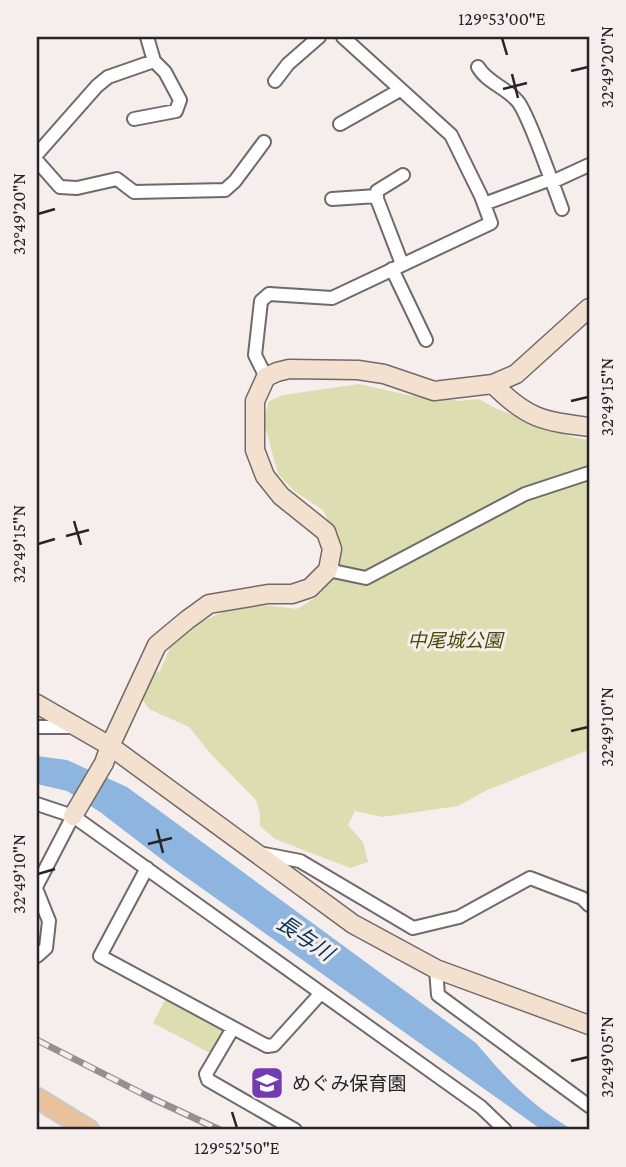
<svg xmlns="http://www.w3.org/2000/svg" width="626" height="1167" viewBox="0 0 626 1167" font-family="'Crimson Pro','Noto Sans JP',serif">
	<rect width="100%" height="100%" fill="#f5eeec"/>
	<path fill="#dcdeb2" d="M359,384L408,395L460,401L479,399L497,409L572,437L589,440V752L586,751L487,790L458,806L382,817L355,811L348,825L363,842L368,862L350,868L275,839L260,826V814L256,800L210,753L189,727L149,709L142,699L151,675L160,671L176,634L233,607L265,605L297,609L318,596L334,578L339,559L336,536L323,510L294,491L278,474L264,423L268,402L283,395Z
		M166,998L226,1028L212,1054L153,1023Z"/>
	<path fill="#8db5df" d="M37,756L67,760L127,787L476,1043C507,1080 531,1105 573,1130H542L169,865L100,812L67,791L37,784Z"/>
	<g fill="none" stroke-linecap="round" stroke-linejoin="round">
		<defs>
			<path id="street" d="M478,67C487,83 508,88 519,103C530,120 543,159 551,179
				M275,81L288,64L319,37
				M134,119L176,111L180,100L165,72L154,61
				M340,124L400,90
				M37,154L97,86L108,77L154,61L147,37
				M37,161L60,187L77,188L117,179L134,192L225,190L235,181L264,142
				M552,182L589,165
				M332,199L377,196
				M484,204L551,179L562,209
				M402,264L377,199V191L403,175
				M392,269L426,340
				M266,377L255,355L261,301L269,294L332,298L491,223L481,196L451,135L343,37
				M328,570L366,578L525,494L589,473
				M37,727H75
				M37,804L73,816L481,1107L505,1130
				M259,853L300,861L413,928L459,917L530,878L582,898L589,905
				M147,868L100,956L267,1046L274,1045L321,993
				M37,885L73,816
				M37,891L49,921L46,948L37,956
				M436,969L438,995L589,1106
				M233,1028L206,1074L208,1080L295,1130"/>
			<path id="secondary" d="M493,384L516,374L589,308
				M37,704L110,746L353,924L436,969L589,1025
				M73,816L104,763L110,746L157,645L187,620L209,604L268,594H292L310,588L328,570L332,549L326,532L281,496L265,476L255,450V401L266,377L277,372L289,369L358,370L384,374L434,391L493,384C527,419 543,421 589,427"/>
			<path id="primary" d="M37,1098L89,1130"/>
		</defs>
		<use href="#street" stroke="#706a68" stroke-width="16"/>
		<use href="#secondary" stroke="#706a68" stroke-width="21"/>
		<use href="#primary" stroke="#cbcaca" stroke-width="23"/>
		<use href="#street" stroke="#fff" stroke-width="12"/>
		<use href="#secondary" stroke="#f4e0ce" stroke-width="18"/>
		<use href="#primary" stroke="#e8c19d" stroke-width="19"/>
		<defs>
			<path id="rail" d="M37,1040L147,1096L220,1130"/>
		</defs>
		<use href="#rail" stroke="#95908f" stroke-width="7"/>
		<use href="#rail" stroke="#f5eeec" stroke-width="4.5" stroke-dasharray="13" stroke-linecap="butt"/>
	</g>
	<path fill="none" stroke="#272424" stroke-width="2.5" d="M502,38L507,55M571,71L588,67M512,74L518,98M503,89L527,83M38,214L55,209M571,401L588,397M74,521L81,545M66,536L89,530M38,544L55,539M571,731L588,727M157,829L163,853M148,844L172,838M38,874L55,869M571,1061L588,1057M232,1112L237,1128"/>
	<defs>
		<symbol id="school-square" viewBox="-11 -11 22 22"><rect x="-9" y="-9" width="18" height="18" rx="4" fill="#733bb1" stroke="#f5eeec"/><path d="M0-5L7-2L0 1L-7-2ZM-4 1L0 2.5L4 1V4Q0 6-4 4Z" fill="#fff"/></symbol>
	</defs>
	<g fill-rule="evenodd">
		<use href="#school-square" x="248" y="1064" width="38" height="38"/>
	</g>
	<g text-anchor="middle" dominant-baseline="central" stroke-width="6" stroke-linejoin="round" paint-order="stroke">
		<g font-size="19" font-style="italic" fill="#4a4b07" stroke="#f5eeec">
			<text x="455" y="640">中尾城公園</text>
		</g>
		<g font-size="19" fill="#272424" stroke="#f5eeec" text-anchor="start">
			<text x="292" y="1083">めぐみ保育園</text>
		</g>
		<g font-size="21" font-style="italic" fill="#023157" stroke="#f5eeec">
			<text transform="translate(305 938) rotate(34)">長与川</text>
		</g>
	</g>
	<rect width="626" height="1167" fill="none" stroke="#f5eeec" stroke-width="77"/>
	<rect x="38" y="38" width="550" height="1090" fill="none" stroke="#272424" stroke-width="2.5"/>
	<g font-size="18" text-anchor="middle" fill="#272424">
		<text x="502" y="25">129°53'00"E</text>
		<text transform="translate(607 67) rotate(-90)" y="6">32°49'20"N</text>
		<text transform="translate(19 214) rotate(-90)" y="6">32°49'20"N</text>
		<text transform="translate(607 397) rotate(-90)" y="6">32°49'15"N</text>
		<text transform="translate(19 544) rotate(-90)" y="6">32°49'15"N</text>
		<text transform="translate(607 727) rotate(-90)" y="6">32°49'10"N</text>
		<text transform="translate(19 874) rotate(-90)" y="6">32°49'10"N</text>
		<text transform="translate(607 1057) rotate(-90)" y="6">32°49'05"N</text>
		<text x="237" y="1154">129°52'50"E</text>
	</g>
</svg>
